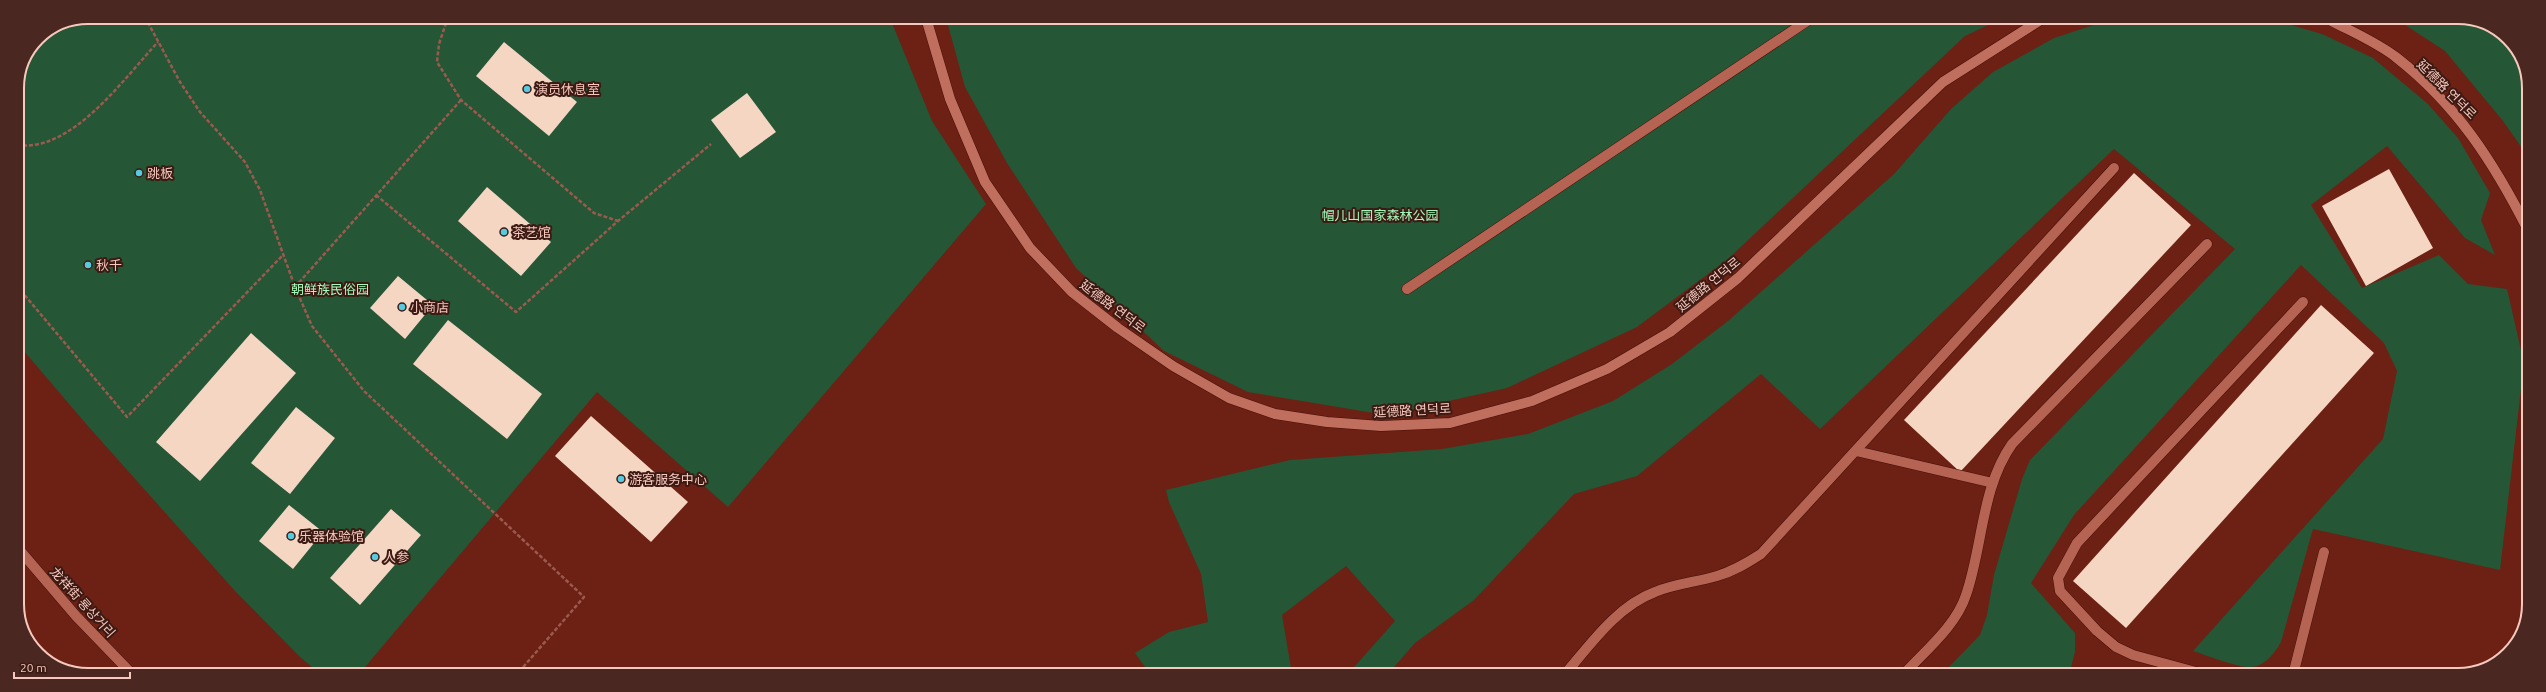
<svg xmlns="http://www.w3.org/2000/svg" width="2546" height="692" viewBox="0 0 2546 692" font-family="Ubuntu,'Noto Sans SC','Noto Sans KR',sans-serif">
	<rect width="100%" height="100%" fill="#6c2114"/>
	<path fill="#255635" d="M88,17L890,18L932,121L986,204L728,507L597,392L360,673H319L300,657L235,591L87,425L17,343V88L23,61L38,38L61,22Z
		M946,18L2001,19L1965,36L1728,259L1637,327L1507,388L1386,415L1248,392L1164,351L1076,268L1007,163L965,87Z
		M2112,19H2271L2322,34L2373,58L2428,104L2458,138L2490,193L2481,220L2495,255L2465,238L2387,146L2311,205L2362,288L2439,255L2468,284L2507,289L2524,363L2500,570L2313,529L2281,642C2275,653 2264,667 2250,667C2239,668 2206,655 2193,651L2383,439L2397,371L2384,343L2301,265L2074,515L2031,583L2075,633V652L2069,675L1942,674L1980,635L1987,615L1994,575L2022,479L2030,460L2235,249L2114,149L1820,429L1761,374L1637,476L1574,494L1474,600L1415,643L1388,674H1348L1395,621L1346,566L1282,615L1292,674H1150L1135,653L1169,632L1208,622L1201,574L1169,502L1166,490L1290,460L1442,449L1528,434L1613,401L1672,364L1728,321L1894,174L1951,109L1993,72L2054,38Z
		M2396,19H2476L2511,41L2529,84V158L2503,121L2445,51Z"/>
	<path fill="#f5d6c3" d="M504,42L577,102L549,136L476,76Z
		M747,93L776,132L740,158L711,120Z
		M2389,169L2433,248L2366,286L2322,206Z
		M2134,173L2191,225L1960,472L1904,420Z
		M487,187L551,242L521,276L458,221Z
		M398,276L433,305L405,339L370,308Z
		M2321,305L2374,353L2126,628L2073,581Z
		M448,320L542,394L507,439L413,364Z
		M251,333L296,373L200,481L156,442Z
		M296,407L335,438L290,494L251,463Z
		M591,416L688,502L651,542L555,456Z
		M289,505L323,532L293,569L259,541Z
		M391,509L421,535L360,605L330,578Z"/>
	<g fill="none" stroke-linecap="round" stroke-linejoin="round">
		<defs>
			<path id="minor" d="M1407,289L1810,19
				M1856,451L1993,483
				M17,547L76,616L131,673
				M1565,674C1590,645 1617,606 1655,592C1674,584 1697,582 1717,576C1734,571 1747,563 1761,554L2114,168
				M1904,674C1925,651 1956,626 1966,595C1983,546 1981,488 2012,444L2207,244
				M2207,675L2133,655L2116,647L2097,631L2060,591L2058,578L2077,543L2303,302
				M2293,675L2324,552"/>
			<path id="major" d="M926,18L950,99L985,182L1030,248L1072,292L1118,328L1173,366L1229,398L1275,414L1327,422L1381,426L1450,423L1532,401L1607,369L1670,332L1738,278L1943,82L2042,19
				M2328,19C2350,31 2377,42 2397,58C2457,105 2494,163 2528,230"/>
		</defs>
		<use href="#minor" stroke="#460e05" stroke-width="11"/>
		<use href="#major" stroke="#460e05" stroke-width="11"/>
		<path stroke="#9c5a4f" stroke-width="2.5" stroke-dasharray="4 2" stroke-linecap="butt" d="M145,17L180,82L200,112L245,162L260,190L295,287L312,326L364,391L584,597L518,673
			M448,17L439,44L437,62L461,100L594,213L618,221
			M17,145C72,153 124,78 158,42
			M376,195L516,312L618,221L711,144
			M17,286L127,417L283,255
			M295,287L461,100"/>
		<use href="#minor" stroke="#b56353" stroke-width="10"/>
		<use href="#major" stroke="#c06e5d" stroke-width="10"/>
	</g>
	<g fill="#55cae0" stroke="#3b1a13" stroke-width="1.5">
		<circle cx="527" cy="89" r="4"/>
		<circle cx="139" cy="173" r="4"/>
		<circle cx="504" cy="232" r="4"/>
		<circle cx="88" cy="265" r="4"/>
		<circle cx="402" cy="307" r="4"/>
		<circle cx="621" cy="479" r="4"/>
		<circle cx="291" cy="536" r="4"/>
		<circle cx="375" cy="557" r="4"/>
	</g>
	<g text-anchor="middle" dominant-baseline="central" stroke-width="4" stroke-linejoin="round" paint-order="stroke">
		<g font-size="13" fill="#f6c8be" stroke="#3b1a13" text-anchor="start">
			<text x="535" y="89">演员休息室</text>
			<text x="147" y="173">跳板</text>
			<text x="512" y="232">茶艺馆</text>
			<text x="96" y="265">秋千</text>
			<text x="410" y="307">小商店</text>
			<text x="629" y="479">游客服务中心</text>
			<text x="299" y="536">乐器体验馆</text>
			<text x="383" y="557">人参</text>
		</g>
		<g font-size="13" fill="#f6c8be" stroke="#3b1a13">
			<text transform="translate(2447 89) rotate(45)">延德路 연덕로</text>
			<text transform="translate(1708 284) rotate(-39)">延德路 연덕로</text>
			<text transform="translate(1113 306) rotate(37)">延德路 연덕로</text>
			<text transform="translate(1412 410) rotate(-3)">延德路 연덕로</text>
			<text transform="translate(83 602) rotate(48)">龙祥街 룡상거리</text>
		</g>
		<g font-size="13" fill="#a3fabb" stroke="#3b1a13">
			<text x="1380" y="215">帽儿山国家森林公园</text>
			<text x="330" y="289">朝鲜族民俗园</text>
		</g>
	</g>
	<path d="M0 0H2546V692H0ZM88 24H2458A64 64 0 0 1 2522 88V604A64 64 0 0 1 2458 668H88A64 64 0 0 1 24 604V88A64 64 0 0 1 88 24Z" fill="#4a2821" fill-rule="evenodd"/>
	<path fill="none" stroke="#f6c8be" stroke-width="2" d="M88 24H2458A64 64 0 0 1 2522 88V604A64 64 0 0 1 2458 668H88A64 64 0 0 1 24 604V88A64 64 0 0 1 88 24Z"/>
	<path d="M14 672v6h116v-6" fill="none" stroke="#f6c8be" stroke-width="2"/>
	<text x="20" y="672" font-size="12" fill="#f6c8be" stroke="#3b1a13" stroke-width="3" paint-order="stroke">20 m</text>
</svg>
